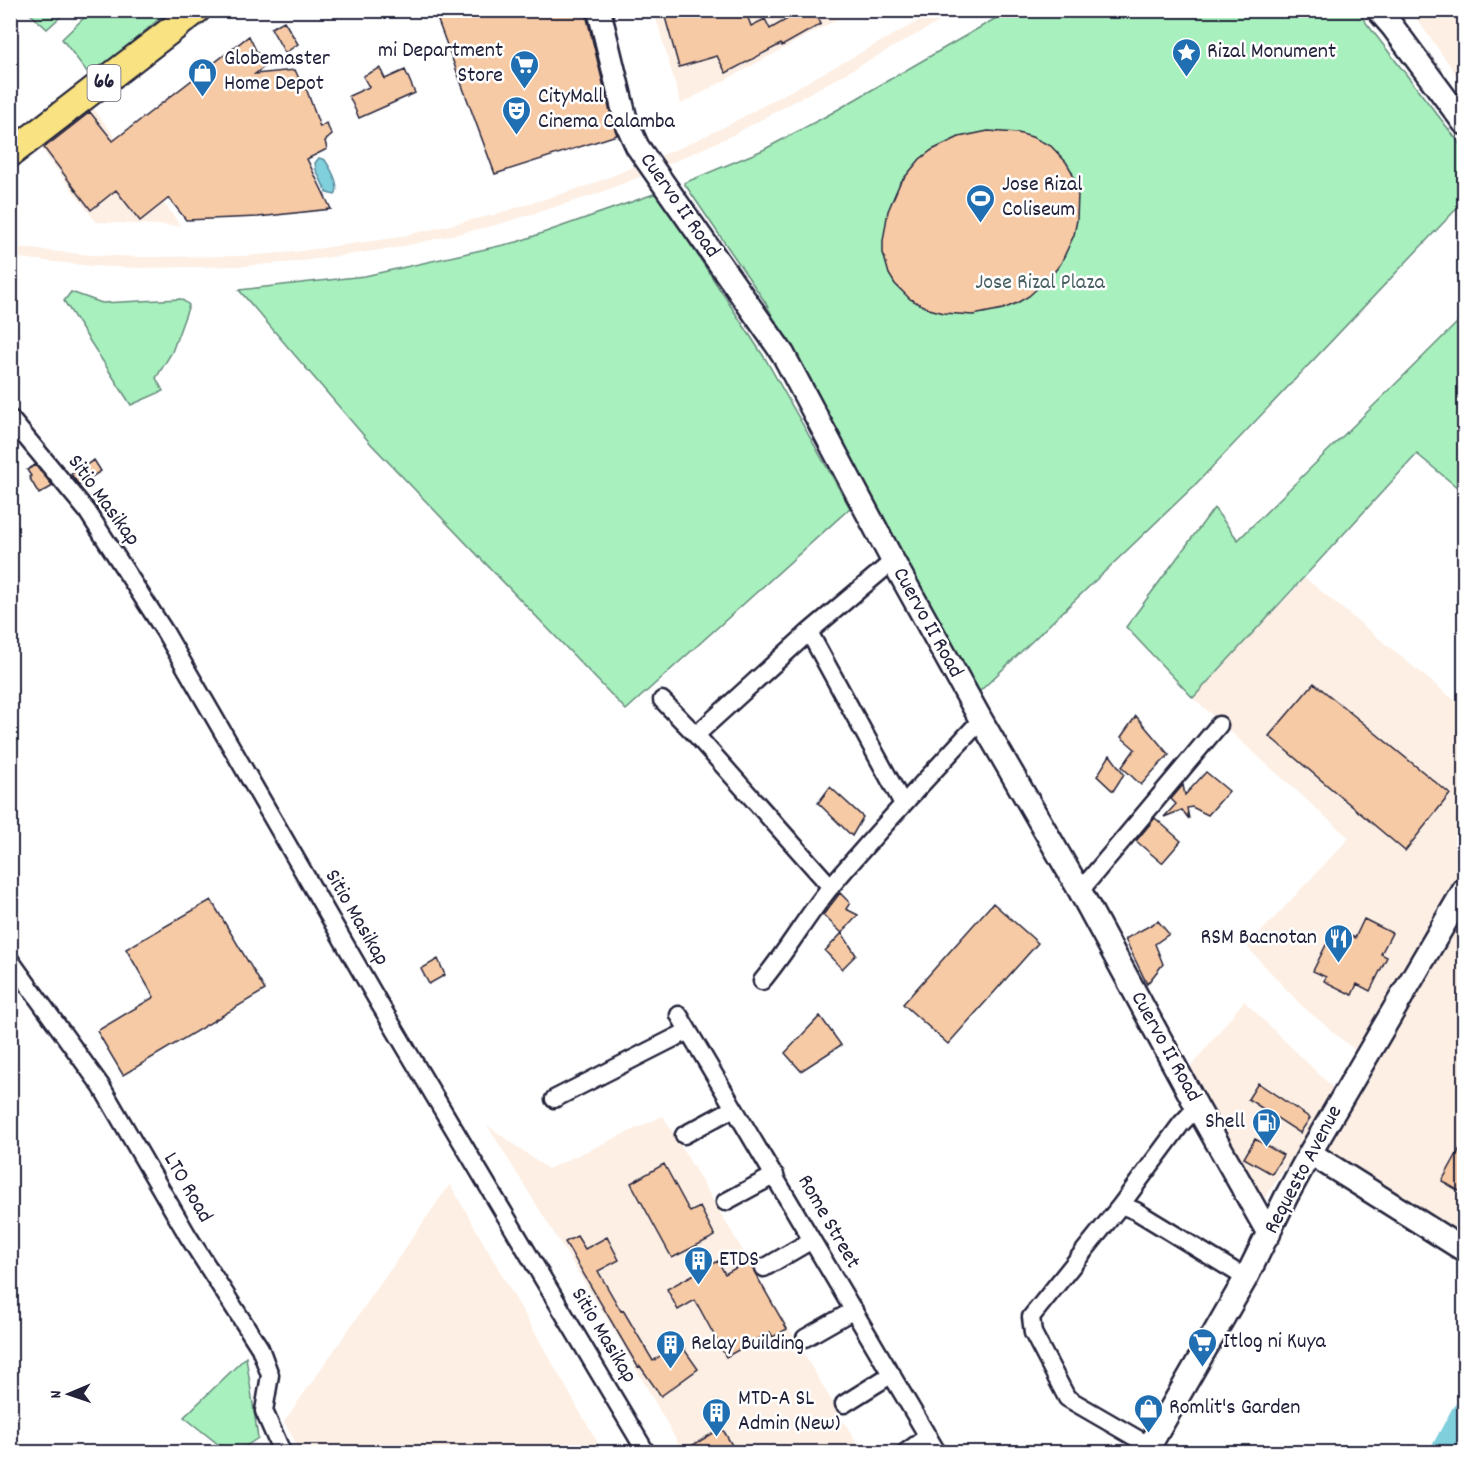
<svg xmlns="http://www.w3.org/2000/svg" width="1475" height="1463" viewBox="0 0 1475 1463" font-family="Dekko,sans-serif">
	<rect width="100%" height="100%" fill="#fff"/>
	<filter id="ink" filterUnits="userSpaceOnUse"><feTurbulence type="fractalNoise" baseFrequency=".0167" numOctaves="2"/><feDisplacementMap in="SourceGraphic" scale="12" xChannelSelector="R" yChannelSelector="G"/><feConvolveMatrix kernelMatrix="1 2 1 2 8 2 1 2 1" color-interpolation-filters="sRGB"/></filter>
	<g filter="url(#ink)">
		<path fill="#fdefe4" d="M846,10L847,14L681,104L654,11Z
			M937,11H959L735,134L642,176L594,195L496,225L396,248L295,262L244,266L142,268L91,266L11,257V247L91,255L142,257L243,256L294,252L394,238L493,215L590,185L684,146L730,124Z
			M1411,11H1464V85Z
			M91,105L181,226L96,222L41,148Z
			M1305,578L1464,708V868L1362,1056L1302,1006L1247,947L1349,838L1193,698Z
			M1464,911V1238L1326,1151Z
			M1244,1001L1337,1092L1262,1202L1190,1068Z
			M663,1116L862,1452H683L617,1335L487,1125L548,1169Z
			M450,1184L603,1452H301L284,1422Z"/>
		<path fill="#a8f0bd" stroke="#65897c" stroke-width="1.5" d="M165,10L166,13L91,77L62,39L91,11Z
			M1010,10L1357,11L1464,149V201L1194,486L979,692L839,445L765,302L684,183L763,150L830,114Z
			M27,11H67L47,29Z
			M657,193L766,360L850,508L626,710L371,444L239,290L365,276L517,242Z
			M71,292L102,303L181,299L189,305L172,352L156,378L163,391L131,405L64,301Z
			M1464,316V493L1417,454L1193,698L1126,627L1214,508L1238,540Z
			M246,1357L258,1438L237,1452H228L184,1417Z"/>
		<path fill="#80cfdc" stroke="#5a8a9c" stroke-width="1.5" d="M319,158L325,160C331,169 341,185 335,195L327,193L316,170L315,163Z"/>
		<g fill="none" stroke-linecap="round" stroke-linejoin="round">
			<path stroke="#80cfdc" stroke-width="27" d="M1444,1452L1464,1415"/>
		</g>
		<path fill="#f7caa6" stroke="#22223b" stroke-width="1.5" d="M434,10H585L613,124L617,135L495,174Z
			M663,10H745L751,26L765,19L770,29L803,10H814L821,24L782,46L781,44L726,73L717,56L679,67Z
			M284,21L298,44L285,53L271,28Z
			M249,36L264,67L255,74L295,70L304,89L306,88L320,127L326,123L332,135L325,141L327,149L307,159L331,209L258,217L186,220L169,198L140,221L116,190L91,210L44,148L90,112L113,141Z
			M380,68L385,79L405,70L415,93L359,118L349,96L369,87L363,76Z
			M988,131L1018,133L1032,137L1051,146L1066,162L1072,172L1078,193L1077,220L1074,235L1061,263L1052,275L1029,296L1017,303L1003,309L973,315L944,313L929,309L910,299L895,284L889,274L883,253V241L888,211L900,183L920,159L932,150L959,137Z
			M94,460L101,471L79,485L71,474Z
			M35,465L53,486L39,494L29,477L31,476L27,470Z
			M1314,683L1450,794L1405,851L1269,736Z
			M1136,716L1169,755L1156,768L1141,785L1122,767L1135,749L1121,737Z
			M1110,755L1124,774L1113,791L1097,776Z
			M1206,772L1229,791L1208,815L1192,807L1187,808L1189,819L1182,810L1164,817L1176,804L1171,799L1183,785L1185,795Z
			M830,787L863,817L852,836L818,803Z
			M1155,818L1181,841L1162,863L1136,841Z
			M840,893L850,903L846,909L858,915L842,933L823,915Z
			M211,900L265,990L123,1075L97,1031L154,997L126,949Z
			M993,903L1038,943L948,1044L903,1004Z
			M1364,919L1392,933L1381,954L1387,957L1370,991L1357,984L1352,995L1324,981L1326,977L1313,971L1330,937L1334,939L1339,930L1355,938Z
			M1158,921L1169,934L1155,944L1163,964L1147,984L1125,939Z
			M842,933L856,955L842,969L825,951Z
			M438,959L445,975L429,984L421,969Z
			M820,1016L841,1045L801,1071L785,1053Z
			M1258,1083L1310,1118L1300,1133L1248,1099Z
			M1255,1139L1283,1155L1272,1174L1244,1158Z
			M1464,1141V1194L1442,1181Z
			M664,1164L690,1212L700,1207L715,1236L672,1258L631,1183Z
			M577,1236L585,1249L607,1237L619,1260L598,1271L621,1311L623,1310L653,1361L679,1342L698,1369L661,1396L640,1366L638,1367L565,1242Z
			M718,1261L725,1274L748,1261L787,1329L773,1337L770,1332L726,1357L695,1300L678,1310L667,1289Z
			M722,1428L736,1452H681Z"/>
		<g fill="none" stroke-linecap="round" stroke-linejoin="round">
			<defs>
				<path id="street" d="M10,418L87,511L165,632L379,1003L646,1452
					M809,632L903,804
					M662,700L696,735L831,887
					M696,735L809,632L893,561
					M1080,891L1219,725
					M10,960L101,1086L188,1236L260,1348L270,1375L264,1411L282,1452
					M762,981C788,950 807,915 833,884C880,828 931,774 981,720
					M679,1015L937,1452
					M554,1099L688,1031
					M684,1135L734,1108
					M725,1202L775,1175
					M1121,1205L1181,1124L1197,1107
					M764,1268L812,1240
					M805,1338L854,1310
					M844,1404L892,1374
					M1150,1446L1067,1398L1033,1333L1031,1317L1121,1205L1136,1211L1246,1278
					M906,1452L928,1436"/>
				<path id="secondary" d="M599,10L626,121L637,146L783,354L893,561L981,720L1080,891L1197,1107L1269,1234
					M1378,10L1392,26L1464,123
					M1310,1153L1464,1250
					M1146,1452L1246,1278L1287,1195L1310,1153L1464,890"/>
				<path id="primary" d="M10,154L197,10"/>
			</defs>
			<use href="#street" stroke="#22223b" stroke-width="21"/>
			<use href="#secondary" stroke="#22223b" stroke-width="27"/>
			<use href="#primary" stroke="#22223b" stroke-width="30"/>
			<use href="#street" stroke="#fff" stroke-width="16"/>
			<use href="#secondary" stroke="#fff" stroke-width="22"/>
			<use href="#primary" stroke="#f8e281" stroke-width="26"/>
		</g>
	</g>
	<defs>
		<symbol id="sight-pin" viewBox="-11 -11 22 30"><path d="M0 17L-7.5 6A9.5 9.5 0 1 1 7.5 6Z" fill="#1f6fb2" stroke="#fff"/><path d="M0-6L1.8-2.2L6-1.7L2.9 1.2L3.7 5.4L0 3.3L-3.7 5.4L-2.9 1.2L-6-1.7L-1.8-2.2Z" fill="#fff"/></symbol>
		<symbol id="supermarket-pin" viewBox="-11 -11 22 30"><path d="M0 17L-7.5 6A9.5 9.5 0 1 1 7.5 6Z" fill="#1f6fb2" stroke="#fff"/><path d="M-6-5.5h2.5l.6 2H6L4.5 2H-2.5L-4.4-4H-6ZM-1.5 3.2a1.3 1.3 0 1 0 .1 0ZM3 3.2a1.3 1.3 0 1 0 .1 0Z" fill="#fff"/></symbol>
		<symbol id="shop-pin" viewBox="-11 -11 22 30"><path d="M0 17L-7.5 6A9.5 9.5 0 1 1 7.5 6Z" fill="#1f6fb2" stroke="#fff"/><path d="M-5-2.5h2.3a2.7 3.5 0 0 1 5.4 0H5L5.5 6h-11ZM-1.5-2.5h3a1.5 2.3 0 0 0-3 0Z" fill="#fff"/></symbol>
		<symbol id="theatre-pin" viewBox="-11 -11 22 30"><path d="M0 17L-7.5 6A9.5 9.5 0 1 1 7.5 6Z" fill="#1f6fb2" stroke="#fff"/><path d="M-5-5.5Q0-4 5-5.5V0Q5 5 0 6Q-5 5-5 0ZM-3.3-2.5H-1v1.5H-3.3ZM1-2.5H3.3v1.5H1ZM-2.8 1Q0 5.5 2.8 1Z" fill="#fff"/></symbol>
		<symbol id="stadium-pin" viewBox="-11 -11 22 30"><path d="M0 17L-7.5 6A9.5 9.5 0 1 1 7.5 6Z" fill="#1f6fb2" stroke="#fff"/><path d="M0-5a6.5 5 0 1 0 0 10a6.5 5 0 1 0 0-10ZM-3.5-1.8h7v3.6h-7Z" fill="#fff"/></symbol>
		<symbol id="restaurant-pin" viewBox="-11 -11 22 30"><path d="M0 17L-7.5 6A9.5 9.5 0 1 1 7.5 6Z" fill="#1f6fb2" stroke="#fff"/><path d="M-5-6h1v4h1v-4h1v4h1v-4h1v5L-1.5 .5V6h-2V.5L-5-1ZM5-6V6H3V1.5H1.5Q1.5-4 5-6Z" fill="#fff"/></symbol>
		<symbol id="fuel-pin" viewBox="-11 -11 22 30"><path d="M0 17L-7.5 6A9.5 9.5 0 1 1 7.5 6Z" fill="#1f6fb2" stroke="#fff"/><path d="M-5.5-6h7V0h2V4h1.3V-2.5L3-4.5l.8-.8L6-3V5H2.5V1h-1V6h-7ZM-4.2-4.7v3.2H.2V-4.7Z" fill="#fff"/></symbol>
		<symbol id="building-pin" viewBox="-11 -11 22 30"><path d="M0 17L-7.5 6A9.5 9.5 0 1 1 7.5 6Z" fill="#1f6fb2" stroke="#fff"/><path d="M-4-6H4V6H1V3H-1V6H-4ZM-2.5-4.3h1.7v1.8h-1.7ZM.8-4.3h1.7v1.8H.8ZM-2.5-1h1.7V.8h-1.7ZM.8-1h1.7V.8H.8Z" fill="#fff"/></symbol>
	</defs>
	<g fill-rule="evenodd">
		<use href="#sight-pin" x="1170" y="36" width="33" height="45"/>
		<use href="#supermarket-pin" x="508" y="48" width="33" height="45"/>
		<use href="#shop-pin" x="186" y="56" width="33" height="45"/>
		<use href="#theatre-pin" x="500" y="94" width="33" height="45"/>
		<use href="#stadium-pin" x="964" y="182" width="33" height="45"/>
		<use href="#restaurant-pin" x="1322" y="922" width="33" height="45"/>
		<use href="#fuel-pin" x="1250" y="1106" width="33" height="45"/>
		<use href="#building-pin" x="682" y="1244" width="33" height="45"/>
		<use href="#supermarket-pin" x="1186" y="1326" width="33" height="45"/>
		<use href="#building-pin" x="654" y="1328" width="33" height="45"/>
		<use href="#shop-pin" x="1132" y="1392" width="33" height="45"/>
		<use href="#building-pin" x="700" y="1396" width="33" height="45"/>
	</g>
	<g text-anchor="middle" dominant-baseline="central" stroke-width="5" stroke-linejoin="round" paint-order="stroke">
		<rect fill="#fff" stroke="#646476" stroke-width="1.5" x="87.5" y="65" width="33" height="36" rx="4.5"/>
		<g font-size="21" font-weight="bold" fill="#22223b">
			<text x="104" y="83">66</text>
		</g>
		<g font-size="22" fill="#22223b" stroke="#fff" text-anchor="start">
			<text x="503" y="51" text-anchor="end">mi Department<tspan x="503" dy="25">Store</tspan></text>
			<text x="1207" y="52">Rizal Monument</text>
			<text x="224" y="59">Globemaster<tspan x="224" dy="25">Home Depot</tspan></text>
			<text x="538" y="97">CityMall<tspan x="538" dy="25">Cinema Calamba</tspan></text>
			<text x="1002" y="185">Jose Rizal<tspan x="1002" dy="25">Coliseum</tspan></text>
			<text x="1317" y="938" text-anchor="end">RSM Bacnotan</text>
			<text x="1245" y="1122" text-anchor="end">Shell</text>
			<text x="719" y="1260">ETDS</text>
			<text x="1223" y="1342">Itlog ni Kuya</text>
			<text x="691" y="1344">Relay Building</text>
			<text x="738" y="1399">MTD-A SL<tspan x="738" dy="25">Admin (New)</tspan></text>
			<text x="1169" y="1408">Romlit's Garden</text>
		</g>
		<g font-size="22" fill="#22223b" stroke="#fff">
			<text transform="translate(679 206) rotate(55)">Cuervo II Road</text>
			<text transform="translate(103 501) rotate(54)">Sitio Masikap</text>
			<text transform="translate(927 623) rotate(61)">Cuervo II Road</text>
			<text transform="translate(356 918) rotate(60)">Sitio Masikap</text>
			<text transform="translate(1165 1047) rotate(61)">Cuervo II Road</text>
			<text transform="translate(1304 1170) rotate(-62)">Requesto Avenue</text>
			<text transform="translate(187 1188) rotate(60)">LTO Road</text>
			<text transform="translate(828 1222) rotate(60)">Rome Street</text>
			<text transform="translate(603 1336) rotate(59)">Sitio Masikap</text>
		</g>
		<g font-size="22" fill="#4a6062" stroke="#fff">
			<text x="1040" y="283">Jose Rizal Plaza</text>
		</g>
	</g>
	<rect width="1475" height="1463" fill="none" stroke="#fff" stroke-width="36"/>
	<rect x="18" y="18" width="1439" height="1427" fill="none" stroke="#22223b" stroke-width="2" filter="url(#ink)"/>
	<g transform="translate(69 1394) rotate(268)" stroke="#ffffff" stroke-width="4.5" paint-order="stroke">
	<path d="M0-4.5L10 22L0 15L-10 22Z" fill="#22223b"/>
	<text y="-9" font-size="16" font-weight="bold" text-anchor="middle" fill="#22223b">N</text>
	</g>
</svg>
